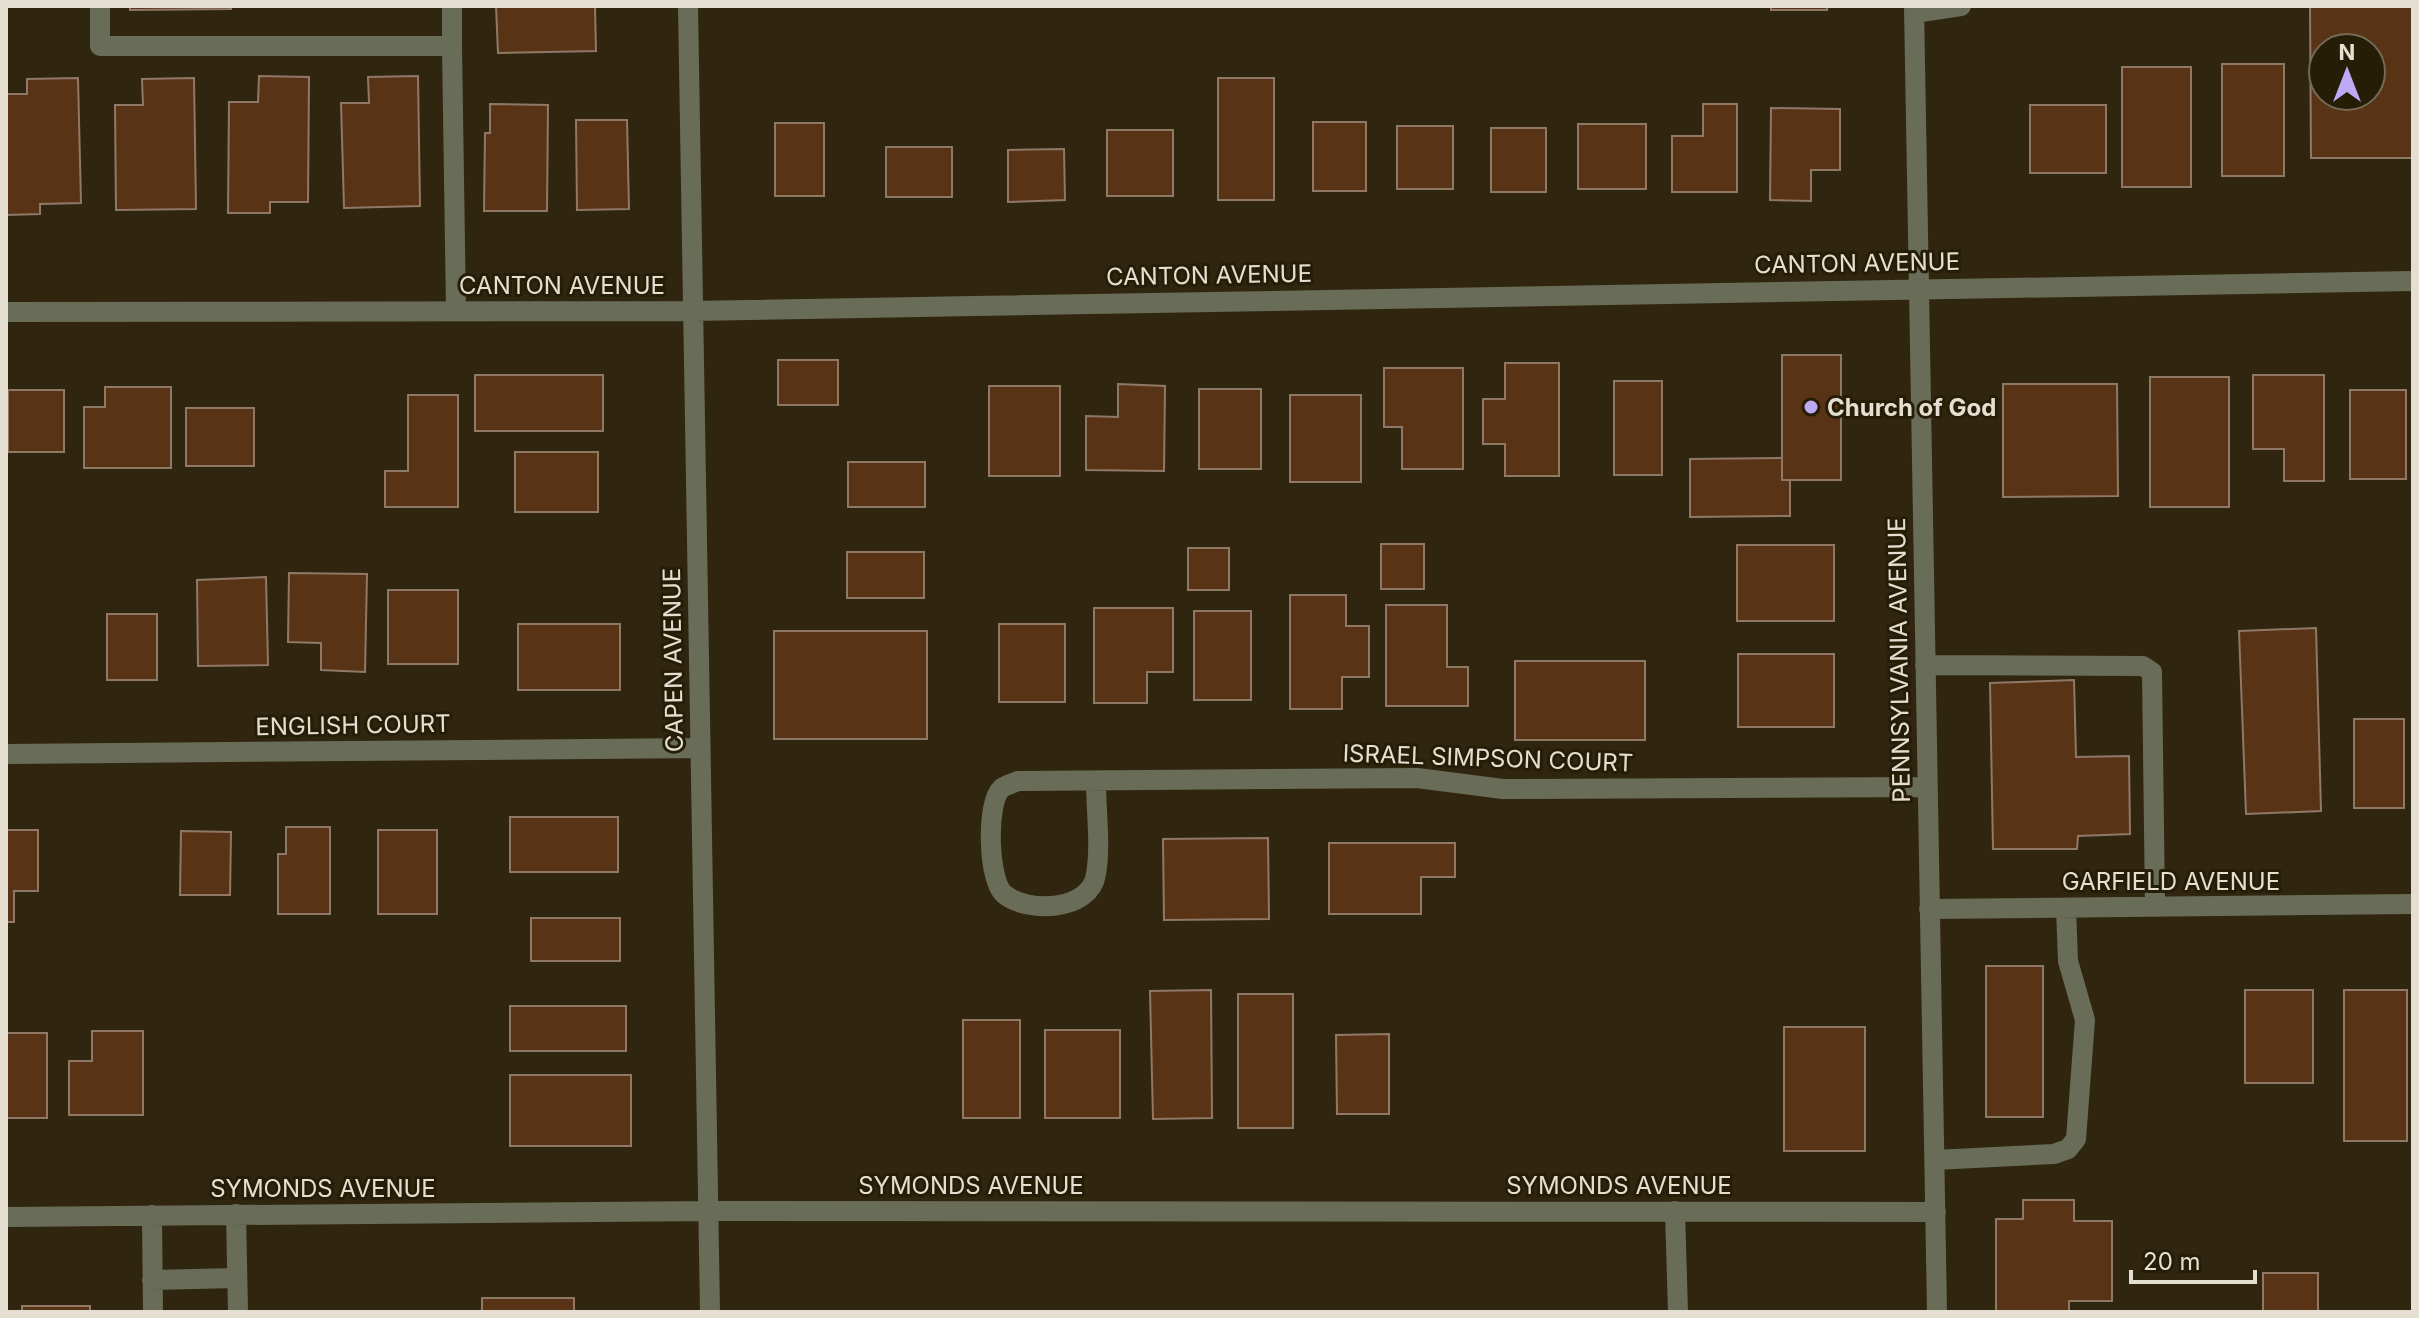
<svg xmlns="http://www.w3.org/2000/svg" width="2419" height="1318" viewBox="0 0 2419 1318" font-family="Inter,sans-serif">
	<rect width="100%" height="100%" fill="#302610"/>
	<path fill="#593315" stroke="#907867" stroke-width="2" fill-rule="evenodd" d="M130,6H231V9L130,10Z
		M496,6H595L596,51L498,53Z
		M1771,6H1827V10H1771Z
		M2310,6H2413V158H2311ZM2323,48H2371V96H2323Z
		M2222,64H2284V176H2222Z
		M2122,67H2191V187H2122Z
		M259,76L309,77L308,202H270V213H228L229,102H258Z
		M418,76L420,206L344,208L341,103H369L368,77Z
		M78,78L81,203L40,204V214L6,215V94H27V79Z
		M194,78L196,209L116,210L115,105H143L142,79Z
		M1218,78H1274V200H1218Z
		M490,104L548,105L547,211H484L485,133H490Z
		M1703,104H1737V192H1672V136H1703Z
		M2030,105H2106V173H2030Z
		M1771,108L1840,109V170H1811V201L1770,200Z
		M576,120H627L629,209L577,210Z
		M1313,122H1366V191H1313Z
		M775,123H824V196H775Z
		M1578,124H1646V189H1578Z
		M1397,126H1453V189H1397Z
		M1491,128H1546V192H1491Z
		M1107,130H1173V196H1107Z
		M886,147H952V197H886Z
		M1064,149L1065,200L1008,202V150Z
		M1782,355H1841V480H1782Z
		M778,360H838V405H778Z
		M1505,363H1559V476H1505V444H1483V399H1505Z
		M1384,368H1463V469H1402V427H1384Z
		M475,375H603V431H475Z
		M2253,375H2324V481H2284V449H2253Z
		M2150,377H2229V507H2150Z
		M1614,381H1662V475H1614Z
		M1118,384L1165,386L1164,471L1086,470V416L1118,417Z
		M2003,384H2117L2118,496L2003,497Z
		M989,386H1060V476H989Z
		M105,387H171V468H84V407H105Z
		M1199,389H1261V469H1199Z
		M8,390H64V452H8Z
		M2350,390H2406V479H2350Z
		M408,395H458V507H385V471H408Z
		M1290,395H1361V482H1290Z
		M186,408H254V466H186Z
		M515,452H598V512H515Z
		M1782,458V480H1790V516L1690,517V459Z
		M848,462H925V507H848Z
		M1381,544H1424V589H1381Z
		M1737,545H1834V621H1737Z
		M1188,548H1229V590H1188Z
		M847,552H924V598H847Z
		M289,573L367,574L365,672L321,670V643L288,642Z
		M266,577L268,665L198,666L197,580Z
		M388,590H458V664H388Z
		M1290,595H1346V626H1369V677H1342V709H1290Z
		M1386,605H1447V667H1468V706H1386Z
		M1094,608H1173V672H1147V703H1094Z
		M1194,611H1251V700H1194Z
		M107,614H157V680H107Z
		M518,624H620V690H518Z
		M999,624H1065V702H999Z
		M2316,628L2321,811L2246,814L2239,631Z
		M774,631H927V739H774Z
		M1738,654H1834V727H1738Z
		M1515,661H1645V740H1515Z
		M2074,680L2076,757L2129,756L2130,834L2078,836L2077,849H1993L1990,683Z
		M2354,719H2404V808H2354Z
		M510,817H618V872H510Z
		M286,827H330V914H278V854H286Z
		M6,830H38V891H14V922H6Z
		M378,830H437V914H378Z
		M181,831L231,832L230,895H180Z
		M1268,838L1269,919L1164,920L1163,839Z
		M1329,843H1455V877H1421V914H1329Z
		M531,918H620V961H531Z
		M1986,966H2043V1117H1986Z
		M1211,990L1212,1118L1153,1119L1150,991Z
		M2245,990H2313V1083H2245Z
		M2344,990H2407V1141H2344Z
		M1238,994H1293V1128H1238Z
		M510,1006H626V1051H510Z
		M963,1020H1020V1118H963Z
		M1784,1027H1865V1151H1784Z
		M1045,1030H1120V1118H1045Z
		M92,1031H143V1115H69V1061H92Z
		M6,1033H47V1118H6Z
		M1389,1034V1114H1337L1336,1035Z
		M510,1075H631V1146H510Z
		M2023,1200H2074V1221H2112V1301H2069V1312H1996V1219H2023Z
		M2263,1273H2318V1312H2263Z
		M482,1298H574V1312H482Z
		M22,1306H90V1312H22Z"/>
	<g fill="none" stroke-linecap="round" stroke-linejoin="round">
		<path stroke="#696d58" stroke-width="20" d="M100,6V46H452L456,311
			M452,6V46
			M688,6L710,1312
			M1914,6L1937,1312
			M1914,13L1961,6
			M6,312L692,311L2413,281
			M1925,665L2143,666L2152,672L2155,907
			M6,754L700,748
			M1096,781C1096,811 1101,845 1096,874C1091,911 1028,914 1004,894C988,881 986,803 1001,789C1005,785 1014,783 1018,781L1417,778L1503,789L1927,787
			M1929,909L2413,904
			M1935,1160L2054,1154L2068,1149L2076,1139L2085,1020L2068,961L2066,908
			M1675,1211L1678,1312
			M236,1214L238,1312
			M152,1215L153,1312
			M6,1217L710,1211L1936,1212
			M152,1280L237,1278"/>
	</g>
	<circle fill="#bea9f4" stroke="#261d06" stroke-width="3" cx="1811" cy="407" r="8"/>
	<g text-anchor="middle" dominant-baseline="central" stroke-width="6" stroke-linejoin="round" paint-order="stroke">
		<g font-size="24" fill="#e5dfd1" stroke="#261d06">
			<text transform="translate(1857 263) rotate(-1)">CANTON AVENUE</text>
			<text transform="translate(1209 275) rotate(-1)">CANTON AVENUE</text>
			<text x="562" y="285">CANTON AVENUE</text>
			<text transform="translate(673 660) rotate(-91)">CAPEN AVENUE</text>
			<text transform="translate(1899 660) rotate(-91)">PENNSYLVANIA AVENUE</text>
			<text transform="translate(353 725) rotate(-1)">ENGLISH COURT</text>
			<text transform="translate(1488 758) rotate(2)">ISRAEL SIMPSON COURT</text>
			<text x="2171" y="881">GARFIELD AVENUE</text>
			<text x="971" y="1185">SYMONDS AVENUE</text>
			<text x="1619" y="1185">SYMONDS AVENUE</text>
			<text x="323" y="1188">SYMONDS AVENUE</text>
		</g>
		<g font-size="24" font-weight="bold" fill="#e5dfd1" stroke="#261d06" text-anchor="start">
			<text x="1827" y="407">Church of God</text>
		</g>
	</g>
	<rect width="2419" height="1318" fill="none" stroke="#e5dfd1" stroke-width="16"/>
	<g transform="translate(2347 72)"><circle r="38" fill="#261d06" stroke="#726b57" stroke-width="2"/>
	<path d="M0-6L14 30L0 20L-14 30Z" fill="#bea9f4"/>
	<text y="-12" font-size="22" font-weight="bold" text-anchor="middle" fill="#e5dfd1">N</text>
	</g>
	<path d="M2131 1270v12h124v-12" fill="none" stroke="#e5dfd1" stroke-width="4"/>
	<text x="2143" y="1270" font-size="24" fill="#e5dfd1" stroke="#261d06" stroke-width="6" paint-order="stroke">20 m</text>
</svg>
